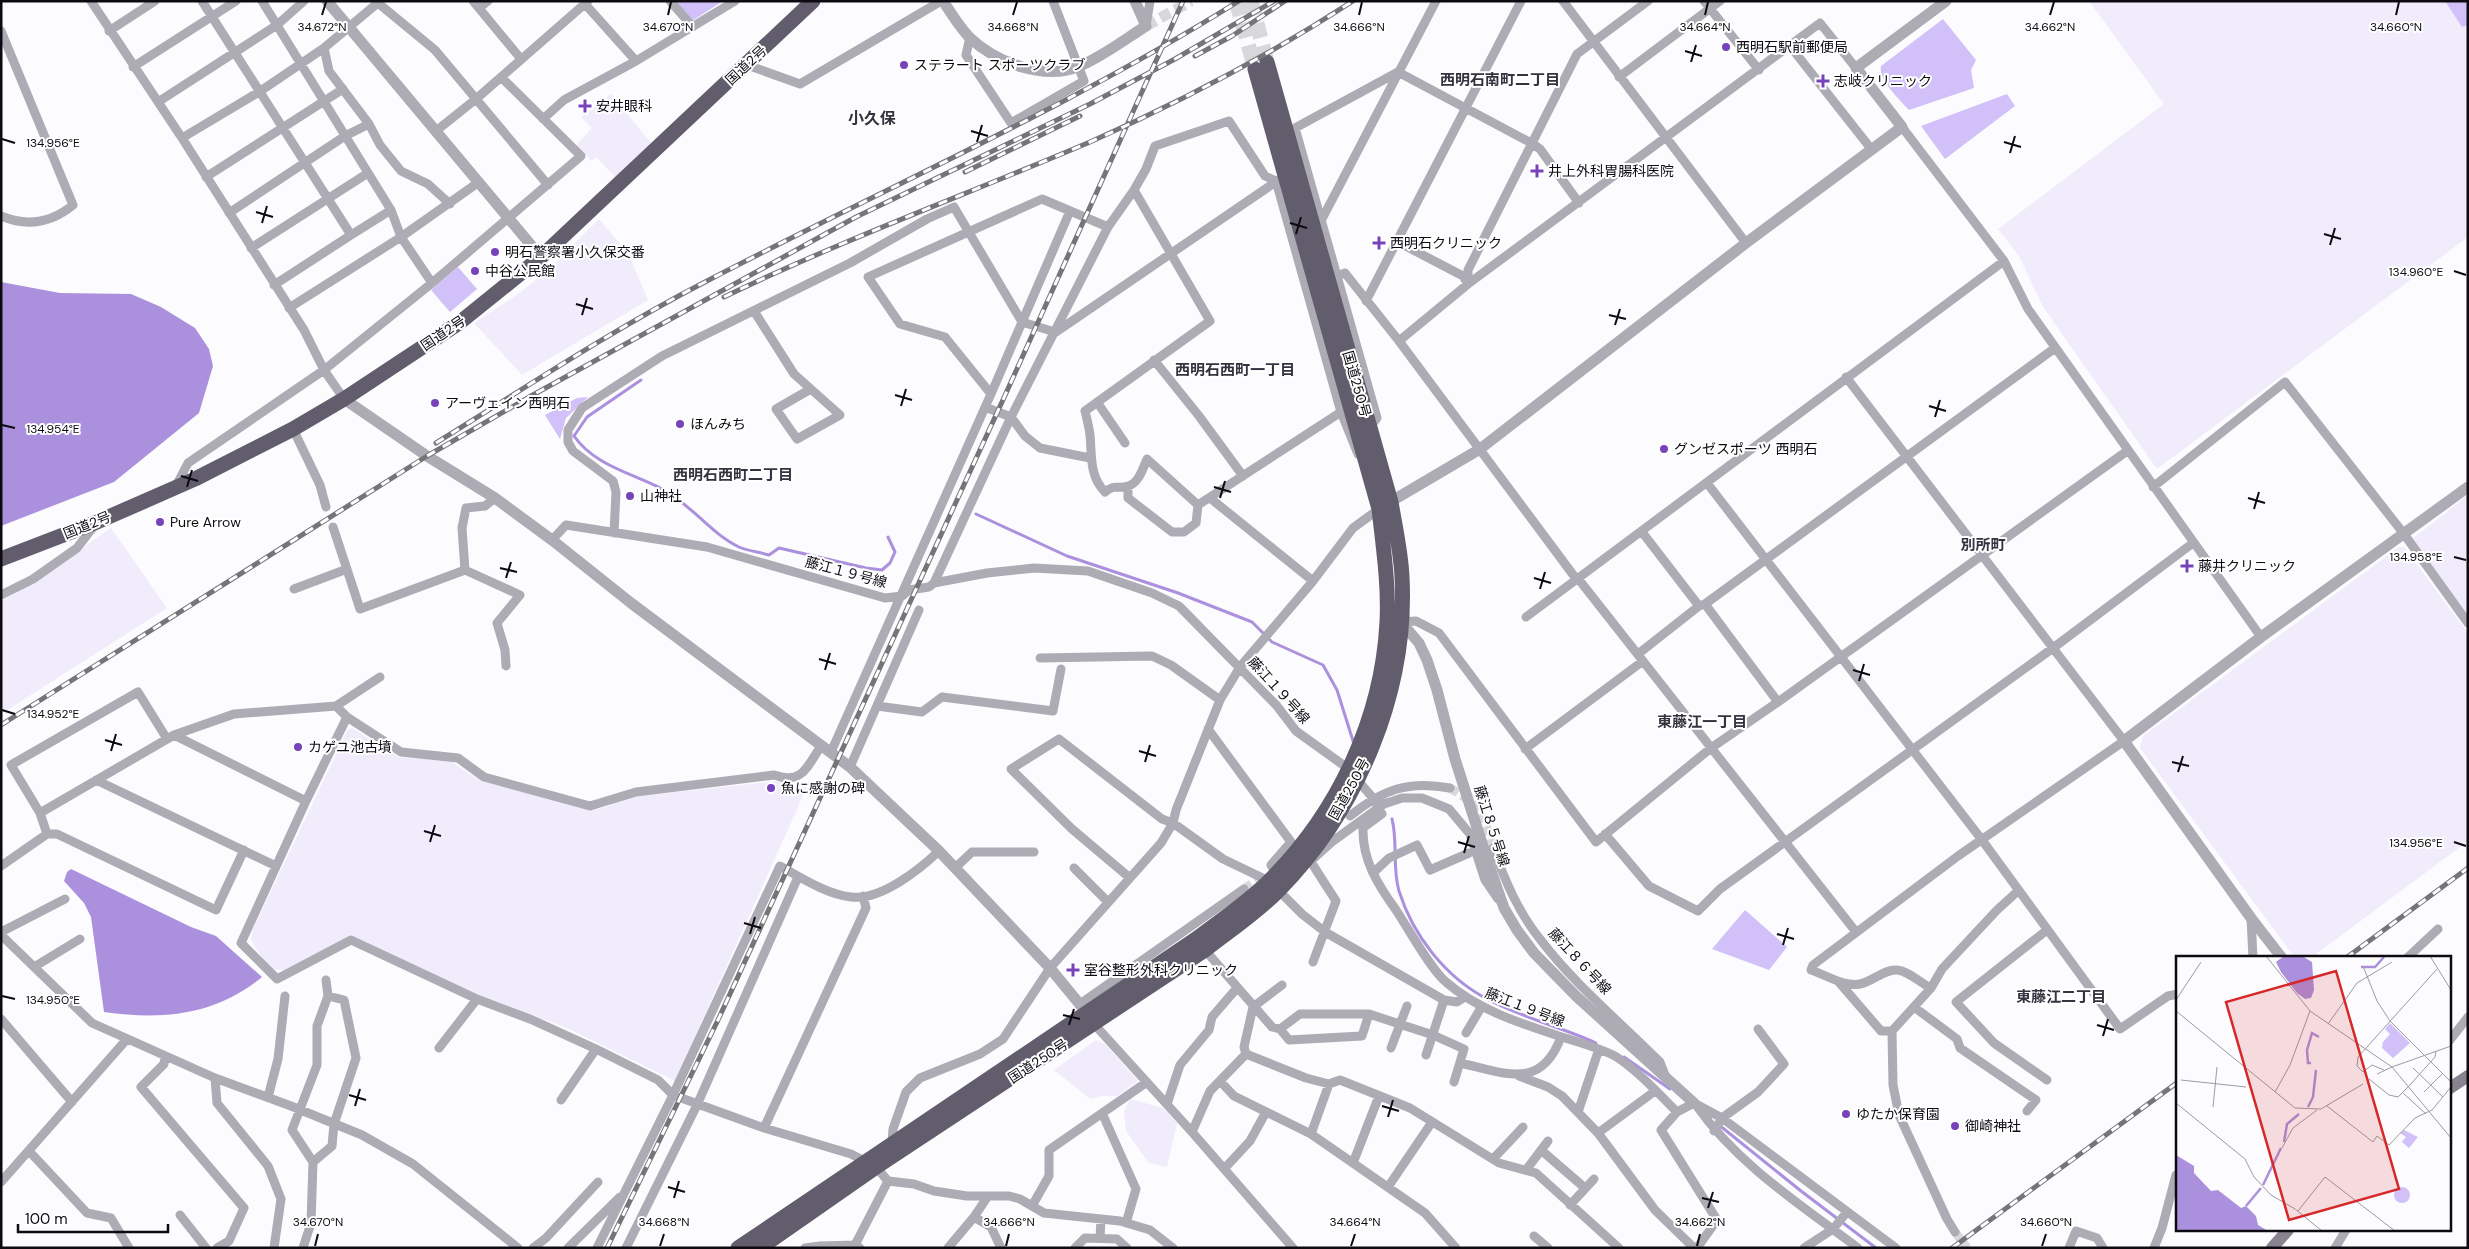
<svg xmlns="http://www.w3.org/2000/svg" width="2469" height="1249" viewBox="0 0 2469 1249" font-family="'DM Sans','Noto Sans JP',sans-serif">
	<rect width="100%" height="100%" fill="#fcfbfe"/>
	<path fill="#f1ecfc" d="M2089,1H2468V237L2157,469L2043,307L2019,256L1998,229L2164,104Z
		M611,94L651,143L617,179L596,157L591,161L577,144L592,128L581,117Z
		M599,219L628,253L648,300L522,375L474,323L518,294L548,270Z
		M2468,495V616L2411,540Z
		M111,528L167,608L1,714V601L31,584Z
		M2399,547H2404L2468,633V841L2311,958H2295L2140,748L2143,736Z
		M352,728L399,757L450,761L481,781L591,809H600L632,797L778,781L807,787L675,1081L569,1029L432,976L350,936L284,970L274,969L263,959L251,940L253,929L347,731Z
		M1096,1040L1105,1044L1138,1081L1117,1096H1101L1090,1099L1054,1070Z
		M1130,1099L1163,1108L1177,1123L1167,1167L1149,1163L1126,1131L1124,1111Z"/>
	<path fill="#d2c0f9" d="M674,1H723L692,21Z
		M2445,1H2468V25L2462,27Z
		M1943,19L1976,60L1971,70L1974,88L1909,110C1900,100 1878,80 1881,66Z
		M2007,94L2015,106L1945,159L1921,126Z
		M458,267L477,289L450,312L431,290Z
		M588,397L566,418L560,439L545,415L577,398Z
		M1745,910L1787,947L1769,970L1712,949Z"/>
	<path fill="#ab91dd" d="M1,282L60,293L131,294L161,307L195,328L209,349L213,366L199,413L114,482L1,526Z
		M71,869L191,927L216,936L262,977C215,1016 162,1020 104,1012L91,917L84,903L64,881L67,872Z"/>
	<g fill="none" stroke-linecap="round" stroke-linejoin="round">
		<path stroke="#ab91dd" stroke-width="3" d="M641,380L587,417L574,436C595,466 632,473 662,489C691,504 710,533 739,547C748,551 759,552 769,555L779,548L866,568L882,570L890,563L895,552L888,537
			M976,514L1067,556L1178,593L1252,622L1272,642L1323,665L1337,690L1354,744
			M1392,819C1398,842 1392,867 1399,891C1413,936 1446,978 1489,1000C1523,1018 1561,1027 1596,1043
			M1624,1057L1670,1089
			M1719,1125L1801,1191L1876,1248"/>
		<path stroke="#d8d7da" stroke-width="9" stroke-dasharray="9 4.5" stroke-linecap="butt" d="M1450,788C1481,806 1483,814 1493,848
			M1244,889L1266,874
			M1955,1232L1967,1248"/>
		<path stroke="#d8d7da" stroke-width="11" stroke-dasharray="11 5.5" stroke-linecap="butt" d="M1146,26L1191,1"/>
		<path stroke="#d8d7da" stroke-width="15" stroke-dasharray="15 8" stroke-linecap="butt" d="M1236,1L1255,69
			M1251,1L1267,62"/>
		<path stroke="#adabb3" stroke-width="9" d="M91,1L182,138L304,330L324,370L344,399
			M202,1L351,235L274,285
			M262,1L391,210L401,237L432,283
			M473,1L521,59
			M670,1L693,27
			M1563,1L1746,243
			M1704,1L1759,70
			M378,3L435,50L548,185
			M585,4L636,61
			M479,8L488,1
			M1146,26L1150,1
			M1,31L73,205C51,223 27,227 1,216
			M109,31L155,1
			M970,37L966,55L1011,123L1084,81L1053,1
			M1790,46L1872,150
			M324,48L329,71L369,124L380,145L401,171L428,184L450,204
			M747,65L800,84L941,1
			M133,67L236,1
			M1398,72L1295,128L1337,276L1345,273L1399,341L1577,580L1580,581L1856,932
			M1398,72L1533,144L1540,149L1579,203
			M1619,77L1720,1
			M158,102L277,25L304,1
			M543,119L564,100L636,61L735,1
			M1902,127L2004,261L2028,309L2261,637
			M436,131L476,99L588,1
			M182,138L259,92L324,48L380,1
			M206,177L343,89
			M1276,181L1341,412L1358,454
			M1134,190L1210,321L1085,411C1087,419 1089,427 1090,435C1092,455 1089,476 1105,492C1116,483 1118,490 1128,486C1139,483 1143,468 1147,459L1198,505
			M229,213L345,136L369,124
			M1322,219L1436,1
			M351,235L391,210
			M1396,241L1463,276L1468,284
			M251,248L368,173
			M1337,276L1377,418L1370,427
			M1468,284V270L1577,54L1648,1
			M1366,301L1521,1
			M289,308L401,237L479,182
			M754,311L794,374L840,415L797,439L776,409L809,390
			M1056,332L1280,179
			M1399,341L1468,284L1820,23L1856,68
			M1154,360L1199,416L1243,476
			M1846,377L2124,741L1958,856L1813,965L1811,970C1826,975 1844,987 1860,984C1872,982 1884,969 1897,970C1909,971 1920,983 1931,988
			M991,394L945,337L900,324L868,277L1042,199L1108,227
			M1097,402L1125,443
			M985,407L1011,417L1025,436L1040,448L1090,458
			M293,429L320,485L326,507
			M1707,483L1982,840L2120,1029L2168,996L2178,994
			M176,486L188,463L324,370L432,283L581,156L501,77
			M1128,486V498L1172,532H1184L1196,523L1198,505
			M2153,487L2285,382L2404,534L2468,623
			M1210,498L1313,581
			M1198,505L1341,412
			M333,527L360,609L465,570L462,528L466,508L485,506L495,498
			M1642,532L1699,606
			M614,533L616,492L613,481L573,451L568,442V430L582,408L662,356L850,263L927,219L954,207L1022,322L1055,332
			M552,540L566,525L707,547L885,598L902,596L909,590L929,587L934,583L987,573L1034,568L1088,571L1152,593L1179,606L1277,706L1296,731L1346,767L1373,798L1382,814L1363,828C1362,860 1378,885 1396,910C1408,928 1431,970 1446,982C1479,1011 1523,1024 1565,1038C1582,1043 1599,1048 1615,1056C1636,1069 1659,1094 1677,1112L1694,1103
			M465,570L520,595L497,623L505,650L506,666
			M934,583L1011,417L1108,227L1134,190L1146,169L1155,146L1229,121L1265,176L1276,181
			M294,589L347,569
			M1,595L33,579L77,548L94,526
			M1705,604L1778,702
			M1526,617L2004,261
			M1401,622L1416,621L1439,633L1596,842L1711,748L1778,702L2127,451
			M1638,654L1699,606L1705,604L2055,348
			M1040,658L1152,656L1171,665L1220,700
			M336,706L380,677
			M877,706L922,712L942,697L1053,711L1061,669
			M1208,729L1291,842L1271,865L1276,874
			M174,735L234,714L336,706L347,717L401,752L458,758L484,777L590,806L636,792L774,775C802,785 807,767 821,746
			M167,739L138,692L11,765L40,813L174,735L306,801L347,717
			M1525,749L1643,661
			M831,752L991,394L1070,211
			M850,767L919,610
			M96,780L276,866
			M306,801L241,943L277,979L351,940L477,999L530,1019L596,1049L658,1080L673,1095L764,1128L851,1154L876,1167L888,1181L855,1245
			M40,813L47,834
			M1350,816C1382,790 1408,780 1450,788
			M1605,834L1649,886L1698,911L1720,889L2053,648L2193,543
			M1493,848C1505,880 1518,912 1540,939C1574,984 1620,1022 1660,1062L1665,1075
			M1313,859L1333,841L1384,804L1402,798H1422L1449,809L1470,834L1485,880L1498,899
			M1311,862L1336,901L1313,962
			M1,866L47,834H57L216,910L244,850
			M955,868L972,852H1034
			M1074,868L1108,902
			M1373,873L1389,858L1417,845L1430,870L1469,853
			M1130,878L1072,829L1011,769L1059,739L1162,819L1173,823L1223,859L1269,881L1302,914L1325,932L1444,1000L1457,1002L1465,997
			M2251,918L2253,958
			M1,932L65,899
			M1,935L92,1023L215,1078L291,1106L362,1135L413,1164L518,1248
			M1205,950L1272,1027L1280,1029L1300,1014H1369L1433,1035L1464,1049L1454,1082
			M2407,958L2438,929
			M34,967L80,939
			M1838,981L1881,1031H1892
			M1080,1004L1244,889
			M1914,1007L1957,1039L1960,1048L2036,1100L2027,1111
			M1,1019L72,1102
			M1094,1024L1192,1132L1293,1248
			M1280,1029L1289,1040L1362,1036L1369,1014
			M1466,1033L1482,1006
			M2450,1040L2468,1017
			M439,1048L477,999
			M1391,1048L1407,1006
			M1246,1054L1244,1047L1253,1007L1282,985
			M1426,1055L1444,1000
			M165,1056L164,1064L141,1087L244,1208L229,1241L217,1248
			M1460,1063C1505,1073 1541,1091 1561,1037
			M1519,1076L1548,1087L1562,1096L1598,1133L1655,1210L1694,1248
			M215,1078L217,1103L268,1166L281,1199L274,1248
			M2047,1080L1994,1043L1956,1002L2047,930
			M1220,1081L1234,1096L1311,1134L1425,1213L1456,1248
			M268,1097L278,1059L285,996
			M561,1100L596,1049
			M1694,1103L1722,1118L1896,1248
			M1167,1104L1180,1065L1209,1030L1212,1017L1237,988
			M1696,1105C1737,1164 1801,1205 1858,1248
			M1578,1112L1599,1049
			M1677,1112L1661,1130L1717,1220L1697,1248
			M1102,1113L1136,1189L1126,1223
			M764,1128L866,908L863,896
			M1714,1131L1722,1118L1758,1092L1784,1064L1758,1029
			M1192,1132L1210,1091L1246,1054L1306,1078L1329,1084L1340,1080L1410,1108L1499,1163L1536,1173L1619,1248
			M1598,1133L1655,1091
			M1311,1134L1329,1084
			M892,1143L893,1129L906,1092L920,1078L980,1054L1003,1039L1050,968L1161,843L1173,823L1176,810L1220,700L1240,667L1313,581L1353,528L1379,509
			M1541,1150L1585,1188
			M29,1151L87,1213L111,1218L129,1248
			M1493,1159L1523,1127
			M313,1162L292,1130L317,1065V1026L328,996L326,980
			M1353,1163L1379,1096
			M1224,1169L1250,1141L1266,1112
			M1526,1170L1548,1141
			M888,1181L914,1184L934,1191L967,1196H988
			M1,1182L127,1039
			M1388,1187L1432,1122
			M1570,1205L1594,1179
			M1032,1206L1049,1176V1150L1147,1082
			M180,1215L206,1248
			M974,1217L988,1196H1009L1020,1199L1044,1213L1120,1221L1150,1230L1173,1248
			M1955,1232L1947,1219L1899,1115L1893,1085L1892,1031L1931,988L1942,969L1997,910L2018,891
			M1534,1236L1548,1248
			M1100,1238L1101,1219
			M303,1248L311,1223L313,1162L332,1146L334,1124L356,1058L344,1000L328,996
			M533,1248L546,1238L598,1182
			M568,1248L620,1197
			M597,1248L673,1095L780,866C802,878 826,894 851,897C880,901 919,870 939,851
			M626,1248L697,1105L798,877
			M805,1248L820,1246
			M819,1248L820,1246L855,1245L860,1248
			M948,1248L974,1217L991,1227L1001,1248
			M1075,1248L1085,1238L1117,1239L1127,1248
			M1804,1248L1833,1229L1847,1212
			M2069,1248L2076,1231L2097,1238L2103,1248
			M2154,1248L2162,1228L2176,1175
			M2335,1248L2346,1230"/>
		<path stroke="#adabb3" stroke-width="11" d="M327,1L541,257
			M943,1C951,13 960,28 970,38C997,63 1045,81 1080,66C1103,56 1124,40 1146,26L1135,1
			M344,399L427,456L495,498L552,540L631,603L850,767L939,851L1050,968L1091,1018
			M1385,505L1480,449L1746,243L1902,127L1856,68L1946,1
			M1397,622H1401L1419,643L1427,660L1437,690L1455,759L1488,862L1504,908L1517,930L1534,953L1576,996L1694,1103
			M2282,958L2251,918L2124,741L2261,637L2468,487"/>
		<path stroke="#87848f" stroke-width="12" d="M2450,1088L2468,1076
			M2272,1248L2288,1230"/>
		<path stroke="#625d6c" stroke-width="15" d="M1,559L97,522L195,479L293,429L344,399L459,323L541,257L813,1
			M738,1248L1196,939C1221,920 1248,902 1270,880C1338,812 1382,719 1387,622C1389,585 1383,546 1379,509L1255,69
			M760,1248L876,1167L1205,950C1229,931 1257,913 1279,890C1358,810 1408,691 1402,577C1401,552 1395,526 1391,502L1267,62"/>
		<defs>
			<path id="rail" d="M1195,56L1232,36L1285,1
				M965,172L1080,116
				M724,297C844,239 968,194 1090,142C1180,102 1270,55 1353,1
				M436,443C525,388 612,330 705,282C883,189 1068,108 1239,1
				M1,725L427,456L531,396L856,217L1090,104L1175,59L1274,1
				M2346,958L2468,868
				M607,1248L718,1020L1002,402L1183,1
				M1952,1248L2178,1082"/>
		</defs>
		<use href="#rail" stroke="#767479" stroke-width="5"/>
		<use href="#rail" stroke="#fff" stroke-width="3" stroke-dasharray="9" stroke-linecap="butt"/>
	</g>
	<path fill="none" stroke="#0d0b11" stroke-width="2" d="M322,15L326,2M668,15L671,2M1013,15L1017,2M1359,15L1362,2M1705,15L1708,2M2050,15L2054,2M2396,15L2399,2M1685,51L1702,56M1691,62L1696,45M971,131L988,136M2,139L15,143M977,142L982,125M2004,142L2021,147M2010,153L2015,136M256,212L273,217M262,223L267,206M1290,223L1307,228M1296,234L1301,217M2324,234L2341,239M2330,245L2335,228M2454,271L2466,275M576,304L593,309M582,315L587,298M1609,315L1626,319M1615,325L1620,309M895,395L912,400M901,406L906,389M1929,406L1946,411M1935,417L1940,400M2,425L15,428M181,476L198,481M187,487L192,470M1214,487L1231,492M1220,498L1225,481M2248,498L2265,503M2254,509L2259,492M2454,557L2466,560M500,568L517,572M506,578L511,562M1534,578L1551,583M1540,589L1545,572M819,659L836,664M825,670L830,653M1853,670L1870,675M1859,681L1864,664M2,710L15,714M105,740L122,745M111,751L116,734M1139,751L1156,756M1145,762L1150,745M2172,762L2189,766M2178,772L2183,756M424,831L441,836M430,842L435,825M1458,842L1475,847M2454,842L2466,846M1464,853L1469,836M744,923L761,928M750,934L755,917M1777,934L1794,939M1783,945L1788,928M2,996L15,999M1063,1015L1080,1019M1069,1025L1074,1009M2097,1025L2114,1030M2103,1036L2108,1019M349,1095L366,1100M355,1106L360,1089M1382,1106L1399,1111M1388,1117L1393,1100M668,1187L685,1192M674,1198L679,1181M1702,1198L1719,1202M1708,1208L1713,1192M315,1246L318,1234M660,1246L664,1234M1006,1246L1009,1234M1351,1246L1355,1234M1697,1246L1700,1234M2042,1246L2046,1234"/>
	<g fill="#7643ba" stroke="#fff" stroke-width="2">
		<circle cx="1726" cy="47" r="5"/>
		<circle cx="904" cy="65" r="5"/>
		<path d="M1820.5 73.5h5v5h5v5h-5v5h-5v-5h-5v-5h5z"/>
		<path d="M582.5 98.5h5v5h5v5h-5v5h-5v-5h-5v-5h5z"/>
		<path d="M1534.5 163.5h5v5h5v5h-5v5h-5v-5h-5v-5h5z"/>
		<path d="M1376.5 235.5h5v5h5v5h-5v5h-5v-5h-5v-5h5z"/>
		<circle cx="495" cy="252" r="5"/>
		<circle cx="475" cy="271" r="5"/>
		<circle cx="435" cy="403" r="5"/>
		<circle cx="680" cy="424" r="5"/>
		<circle cx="1664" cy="449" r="5"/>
		<circle cx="630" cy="496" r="5"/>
		<circle cx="160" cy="522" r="5"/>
		<path d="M2184.5 558.5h5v5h5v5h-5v5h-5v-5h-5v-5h5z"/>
		<circle cx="298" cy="747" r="5"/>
		<circle cx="771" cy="788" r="5"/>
		<path d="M1070.5 962.5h5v5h5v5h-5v5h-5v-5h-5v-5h5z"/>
		<circle cx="1846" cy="1114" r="5"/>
		<circle cx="1955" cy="1126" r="5"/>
	</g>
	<g text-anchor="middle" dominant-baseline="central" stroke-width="4" stroke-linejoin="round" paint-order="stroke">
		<g font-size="14" fill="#0d0b11" stroke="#fff" text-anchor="start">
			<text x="1736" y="47">西明石駅前郵便局</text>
			<text x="914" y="65">ステラート スポーツクラブ</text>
			<text x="1834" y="81">志岐クリニック</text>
			<text x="596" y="106">安井眼科</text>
			<text x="1548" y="171">井上外科胃腸科医院</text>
			<text x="1390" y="243">西明石クリニック</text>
			<text x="505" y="252">明石警察署小久保交番</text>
			<text x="485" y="271">中谷公民館</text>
			<text x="445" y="403">アーヴェイン西明石</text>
			<text x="690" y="424">ほんみち</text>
			<text x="1674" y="449">グンゼスポーツ 西明石</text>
			<text x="640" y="496">山神社</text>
			<text x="170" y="522">Pure Arrow</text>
			<text x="2198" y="566">藤井クリニック</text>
			<text x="308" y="747">カゲユ池古墳</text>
			<text x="781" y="788">魚に感謝の碑</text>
			<text x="1084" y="970">室谷整形外科クリニック</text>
			<text x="1856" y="1114">ゆたか保育園</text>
			<text x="1965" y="1126">御崎神社</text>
		</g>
		<g font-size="14" fill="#0d0b11" stroke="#fff">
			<text transform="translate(746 65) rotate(-43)">国道2号</text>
			<text transform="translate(443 333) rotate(-34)">国道2号</text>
			<text transform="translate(1357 384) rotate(74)">国道250号</text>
			<text transform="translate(87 525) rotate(-22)">国道2号</text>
			<text transform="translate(846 572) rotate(15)">藤江１９号線</text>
			<text transform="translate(1279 690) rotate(48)">藤江１９号線</text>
			<text transform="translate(1349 789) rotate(-61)">国道250号</text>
			<text transform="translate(1492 826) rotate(72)">藤江８５号線</text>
			<text transform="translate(1580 961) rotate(47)">藤江８６号線</text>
			<text transform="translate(1525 1007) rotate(21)">藤江１９号線</text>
			<text transform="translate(1038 1061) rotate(-33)">国道250号</text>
		</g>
		<g font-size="15" font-weight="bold" fill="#363240" stroke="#fff">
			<text x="1500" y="80">西明石南町二丁目</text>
			<text x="1235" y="370">西明石西町一丁目</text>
			<text x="733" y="475">西明石西町二丁目</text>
			<text x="1983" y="545">別所町</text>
			<text x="1702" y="722">東藤江一丁目</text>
			<text x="2061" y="997">東藤江二丁目</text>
		</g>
		<g font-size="16" font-weight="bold" fill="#363240" stroke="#fff">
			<text x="872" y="118">小久保</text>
		</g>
	</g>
	<g transform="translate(2176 956)">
		<rect width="275" height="275" fill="#fcfbfe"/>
		<path d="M214,67L234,87L217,102L206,92L207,86L214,78L209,73ZM228,174L242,181L233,192L226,186L230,181L224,177ZM218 239a8 8 0 1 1 16 0a8 8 0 1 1-16 0Z" fill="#d2c0f9"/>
		<path d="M108,0H126L136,6L138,34L135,42L129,43L121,37L105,16L100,6ZM0,199L18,210V217L35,235L42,234L65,252L70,250L80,260L82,269L92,275H0Z" fill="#ab91dd"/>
		<path fill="none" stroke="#ab91dd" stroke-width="2.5" d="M185,11H199L208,1M135,107H132L131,94L136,77L143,81M132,151L137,141L140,114M108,186L111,168L123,158M87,229L105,192M70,250L85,232"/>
		<path fill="none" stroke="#9c9b9f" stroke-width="1" d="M90,0L134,55L216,111L275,182M254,0L275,34M187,10L201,45L214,65L275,126M0,44L25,6M0,55L119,152L145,153L187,128M152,68L181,27L216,6M216,111L275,90M237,112L267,141M208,114L196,109L187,116L181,110L182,101L261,13M201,118L216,111M193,123L213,139L222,141M5,124L70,131M233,130L259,101L260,95M99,136L114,109L134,55M248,136L266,118M227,137L250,158M222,141L233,130M0,147L69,203L78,221L95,239L119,253L146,275M151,150L197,186L201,180L213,189L239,162L256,154L275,131M37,151L41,111M106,192L117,172L141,154M122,255L149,221L219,275"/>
		<path fill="#d62828" fill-opacity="0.15" stroke="#d62828" stroke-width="2.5" d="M160,15L223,233L113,264L50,46Z"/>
		<rect width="275" height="275" fill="none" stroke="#0d0b11" stroke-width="2.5"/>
	</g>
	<g font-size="12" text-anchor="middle" fill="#0d0b11" stroke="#fff" stroke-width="4" stroke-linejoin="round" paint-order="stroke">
		<text x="322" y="31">34.672°N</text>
		<text x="668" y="31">34.670°N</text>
		<text x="1013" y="31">34.668°N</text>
		<text x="1359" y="31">34.666°N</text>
		<text x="1705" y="31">34.664°N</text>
		<text x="2050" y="31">34.662°N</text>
		<text x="2396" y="31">34.660°N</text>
		<text x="53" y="147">134.956°E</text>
		<text x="2416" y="276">134.960°E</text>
		<text x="53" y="433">134.954°E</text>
		<text x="2416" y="561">134.958°E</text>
		<text x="53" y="718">134.952°E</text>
		<text x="2416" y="847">134.956°E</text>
		<text x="53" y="1004">134.950°E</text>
		<text x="318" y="1226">34.670°N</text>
		<text x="664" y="1226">34.668°N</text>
		<text x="1009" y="1226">34.666°N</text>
		<text x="1355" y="1226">34.664°N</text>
		<text x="1700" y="1226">34.662°N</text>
		<text x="2046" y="1226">34.660°N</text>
	</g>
	<rect width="2469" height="1249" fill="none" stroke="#0d0b11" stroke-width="5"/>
	<path d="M18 1224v8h150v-8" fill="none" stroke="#0d0b11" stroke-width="2.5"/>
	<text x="25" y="1224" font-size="15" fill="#0d0b11" stroke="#ffffff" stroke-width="4" paint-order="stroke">100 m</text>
</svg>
